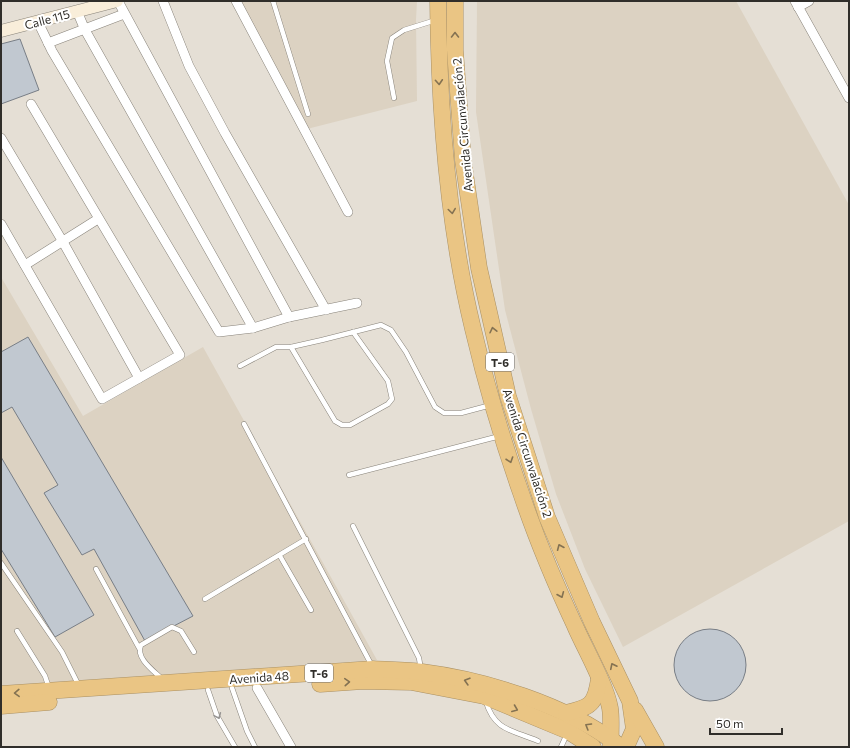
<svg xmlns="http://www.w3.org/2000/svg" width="850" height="748" font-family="Commissioner,sans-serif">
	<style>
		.built { fill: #dcd2c2 }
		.building { fill: #c1c8d0; stroke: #787e86 }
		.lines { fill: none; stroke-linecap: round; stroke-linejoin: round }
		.lane-casing { stroke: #88837a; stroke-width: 5.5 }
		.street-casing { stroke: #88837a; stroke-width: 10 }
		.secondary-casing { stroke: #88837a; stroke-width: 13 }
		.highway-casing { stroke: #a99064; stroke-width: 17 }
		.lane { stroke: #fff; stroke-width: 4.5 }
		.street { stroke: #fff; stroke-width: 9 }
		.secondary { stroke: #f9eeda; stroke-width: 12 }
		.highway { stroke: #eac584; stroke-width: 16 }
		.oneway { stroke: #847252 }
		.oneway2 { stroke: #989694 }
		.labels { text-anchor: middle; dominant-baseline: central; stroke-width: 4; stroke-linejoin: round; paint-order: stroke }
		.shield { fill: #fff; stroke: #6e6d6a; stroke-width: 1 }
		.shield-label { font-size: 11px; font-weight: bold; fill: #302e2a }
		.street-label { font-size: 12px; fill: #302e2a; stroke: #fff }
	</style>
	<rect width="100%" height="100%" fill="#e5dfd5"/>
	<g class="built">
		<polygon points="236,1 417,1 416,20 417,101 303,130"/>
		<polygon points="477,1 736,1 849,205 849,521 623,647 585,569 556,494 531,409 505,310 476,112"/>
		<polygon points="1,277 83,416 203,347 377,660 1,686"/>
	</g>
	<g class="building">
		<polygon points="20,39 39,90 1,104 1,44"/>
		<polygon points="28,337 193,616 145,641 94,549 82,555 44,493 58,485 12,407 1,413 1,352"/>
		<polygon points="1,457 94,615 55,637 1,549"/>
		<circle cx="710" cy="665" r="36"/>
	</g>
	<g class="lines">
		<g class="lane-casing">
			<g id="lane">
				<polyline points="273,1 308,114"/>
				<polyline points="394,98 387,61 392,38 404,30 436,20"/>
				<polyline points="291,347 335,421 342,425 350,425 388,404 392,399 388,381 353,332"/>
				<polyline points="240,366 276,347 291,347 322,340 381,325 391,330 406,352 435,407 444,413 461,413 491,405"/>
				<polyline points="244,424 372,666"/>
				<polyline points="349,475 500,436"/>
				<polyline points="353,526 419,658 421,670"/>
				<polyline points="280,556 311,610"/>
				<polyline points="1,563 62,652 79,686"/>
				<polyline points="96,569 139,648"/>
				<polyline points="205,599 306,539"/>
				<polyline points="17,631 45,676 49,688"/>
				<path d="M162,679c-8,-8 -27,-21 -21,-34l31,-18 9,4 13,21"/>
				<polyline points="232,688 247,731 255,747"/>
				<polyline points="208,690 217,716 235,747"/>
				<path d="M486,702c9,29 26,28 52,39"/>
				<polyline points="561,747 567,734"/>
			</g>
		</g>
		<g class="street-casing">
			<g id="street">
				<polyline points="118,1 289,317"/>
				<polyline points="163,1 189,66 225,133 326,310"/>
				<polyline points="236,1 348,212"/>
				<polyline points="795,1 849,98"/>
				<polyline points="798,7 809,1"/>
				<polyline points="77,11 85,30 253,328"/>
				<polyline points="38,22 52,51 219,332 253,328 289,317 357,303"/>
				<polyline points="48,43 124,14"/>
				<polyline points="1,138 63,242 139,378"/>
				<polyline points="1,224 102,399 180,355 31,104"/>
				<polyline points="25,265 98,219"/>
				<polyline points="257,688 291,747"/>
			</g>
		</g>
		<g class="secondary-casing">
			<polyline id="secondary" points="1,31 117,1"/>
		</g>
		<g class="highway-casing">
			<g id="highway">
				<path d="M438,1c1,110 9,221 35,328 13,55 29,110 48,164 15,45 34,90 54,133 10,23 31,59 35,82 2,12 0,26 1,39"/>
				<polyline points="455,1 455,50 463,160 479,268 508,396 547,517 592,622 630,701 634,729 626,747"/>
				<polyline points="320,684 363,681 411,682 484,696 568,731 593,747"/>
				<path d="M1,694l372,-25c16,1 33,1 49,3 63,8 144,33 195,72"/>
				<polyline points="1,706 49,702"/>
				<polyline points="635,710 656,747"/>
				<path d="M566,713c25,-6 29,-8 33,-34"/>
			</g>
		</g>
		<use href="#lane" class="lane"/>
		<use href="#street" class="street"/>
		<use href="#secondary" class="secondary"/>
		<use href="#highway" class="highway"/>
	</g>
	<defs><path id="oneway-chevron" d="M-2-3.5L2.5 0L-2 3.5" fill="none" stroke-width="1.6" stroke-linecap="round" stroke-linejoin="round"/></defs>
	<g class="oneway">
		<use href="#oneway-chevron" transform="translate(455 35) rotate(-90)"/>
		<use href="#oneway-chevron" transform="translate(439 82) rotate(86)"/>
		<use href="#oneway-chevron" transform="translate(452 211) rotate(82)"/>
		<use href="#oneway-chevron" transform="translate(493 330) rotate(-103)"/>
		<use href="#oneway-chevron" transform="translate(510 460) rotate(71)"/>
		<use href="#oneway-chevron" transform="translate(560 547) rotate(-113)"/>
		<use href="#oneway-chevron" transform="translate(561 595) rotate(67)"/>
		<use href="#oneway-chevron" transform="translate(613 666) rotate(-116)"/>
		<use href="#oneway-chevron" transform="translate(467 681) rotate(-164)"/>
		<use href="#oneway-chevron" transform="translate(347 682) rotate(-4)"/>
		<use href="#oneway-chevron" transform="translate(17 693) rotate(178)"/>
		<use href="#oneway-chevron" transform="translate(515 709) rotate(22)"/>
		<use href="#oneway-chevron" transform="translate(588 726) rotate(-149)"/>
	</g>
	<use class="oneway2" href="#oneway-chevron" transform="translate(218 716) rotate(66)"/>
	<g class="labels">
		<g class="shield">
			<rect x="486" y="353" width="28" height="18" rx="3"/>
			<rect x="305" y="664" width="28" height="18" rx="3"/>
		</g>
		<g class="shield-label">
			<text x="500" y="362">T-6</text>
			<text x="319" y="673">T-6</text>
		</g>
		<g class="street-label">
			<text transform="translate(47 19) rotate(-15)">Calle 115</text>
			<text transform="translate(462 125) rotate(-95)">Avenida Circunvalación 2</text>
			<text transform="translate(528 453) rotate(72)">Avenida Circunvalación 2</text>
			<text transform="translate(259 677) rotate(-4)">Avenida 48</text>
		</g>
	</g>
	<rect width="850" height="748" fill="none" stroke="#302e2a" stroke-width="4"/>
	<path d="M710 728v6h72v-6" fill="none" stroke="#302e2a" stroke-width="2"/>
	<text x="716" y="728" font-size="12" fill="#302e2a" stroke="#ffffff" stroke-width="3" paint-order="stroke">50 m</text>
</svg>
